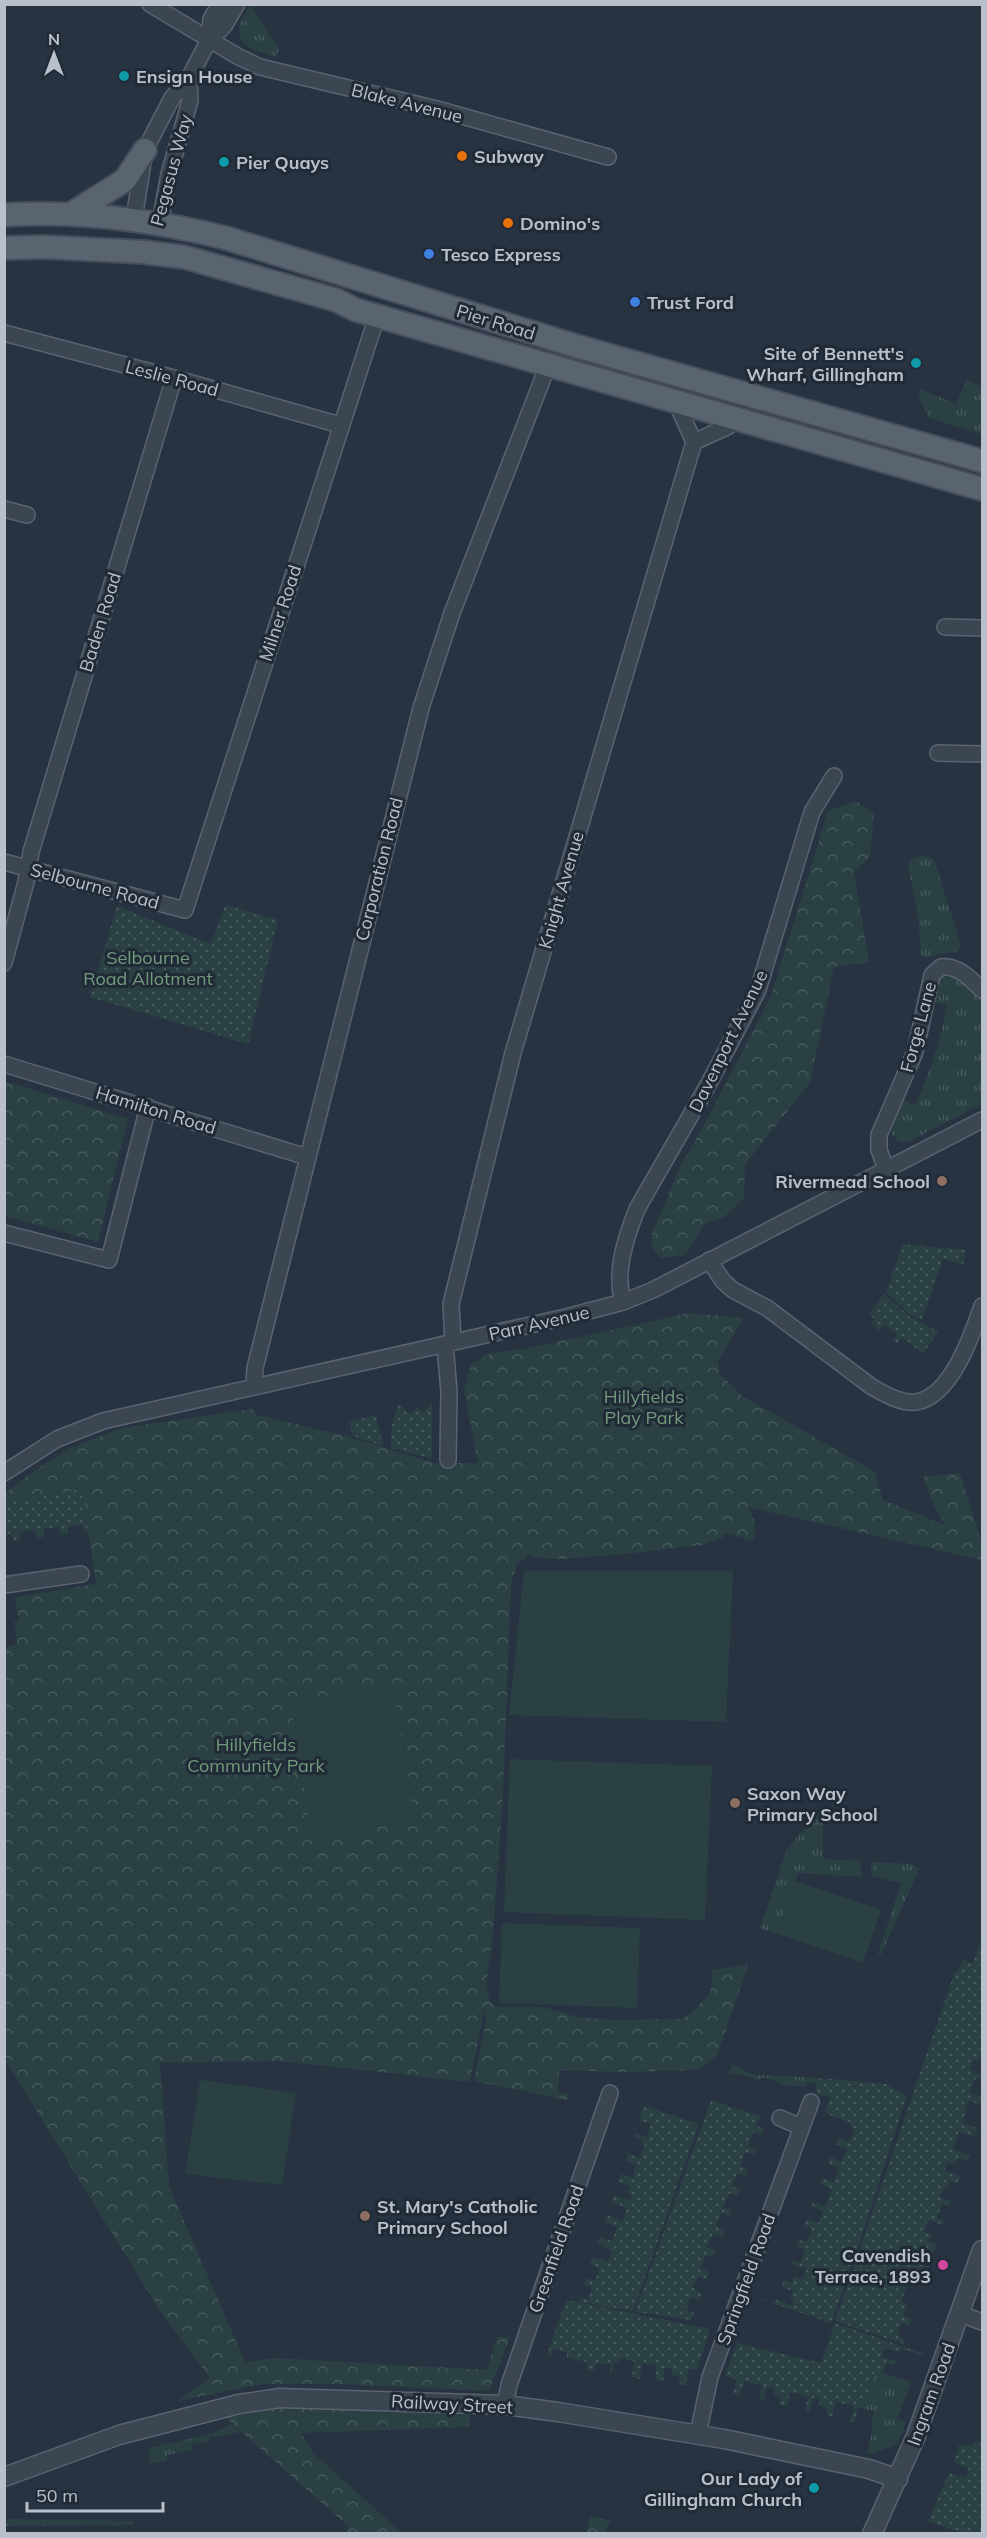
<svg xmlns="http://www.w3.org/2000/svg" width="987" height="2538" font-family="Mulish,sans-serif">
	<style>
		.grass { fill: url(#grass-tufts) }
		.forest { fill: url(#forest-crowns) }
		.garden { fill: url(#garden-dots) }
		.pitch { fill: #2a4043 }
		.lines { fill: none; stroke-linecap: round; stroke-linejoin: round }
		.minor-casing { stroke: #5a636f; stroke-width: 18 }
		.tertiary-casing { stroke: #5a636f; stroke-width: 21 }
		.primary-casing { stroke: #464e5b; stroke-width: 26 }
		.minor { stroke: #3c4552; stroke-width: 15 }
		.tertiary { stroke: #3c4552; stroke-width: 18 }
		.primary { stroke: #5a6471; stroke-width: 22 }
		.culture-dot { fill: #0f9aa8; stroke: #212a37; stroke-width: 2 }
		.food-dot { fill: #e8710a; stroke: #212a37; stroke-width: 2 }
		.shop-dot { fill: #3f7fe0; stroke: #212a37; stroke-width: 2 }
		.education-dot { fill: #8d6e63; stroke: #212a37; stroke-width: 2 }
		.hotel-dot { fill: #d1479c; stroke: #212a37; stroke-width: 2 }
		.labels { text-anchor: middle; dominant-baseline: central; stroke-width: 6; stroke-linejoin: round; paint-order: stroke }
		.poi-label { font-size: 18px; font-weight: bold; fill: #b9c0cb; stroke: #212a37; text-anchor: start }
		.street-label { font-size: 18px; fill: #b9c0cb; stroke: #212a37 }
		.park-label { font-size: 18px; fill: #719b7b; stroke: #212a37 }
	</style>
	<defs>
		<pattern id="grass-tufts" width="24" height="20" patternUnits="userSpaceOnUse" patternTransform="scale(1.5)"><rect width="24" height="20" fill="#2a4043"/><path d="M3 7l-1-3M5 7V3M7 7l1-3M15 17l-1-3M17 17v-4M19 17l1-3" fill="none" stroke="#475a5d"/></pattern>
		<pattern id="forest-crowns" width="20" height="18" patternUnits="userSpaceOnUse" patternTransform="scale(1.5)"><rect width="20" height="18" fill="#2a4043"/><path d="M2 6a3 3 0 1 1 6 0M12 15a3 3 0 1 1 6 0" fill="none" stroke="#475a5d"/></pattern>
		<pattern id="garden-dots" width="8" height="8" patternUnits="userSpaceOnUse" patternTransform="scale(1.5)"><rect width="8" height="8" fill="#2a4043"/><path d="M2 2h.1M6 6h.1" fill="none" stroke="#475a5d" stroke-width="1.8" stroke-linecap="round"/></pattern>
	</defs>
	<rect width="100%" height="100%" fill="#283342"/>
	<g class="grass">
		<path d="M251,5l28,44 -3,8c-35,-9 -49,-20 -25,-52z"/>
		<polygon points="967,380 981,386 982,383 982,434 929,418 919,398 920,389 956,404"/>
		<polygon points="925,855 934,859 961,946 957,952 942,953 927,958 921,955 918,915 908,865 911,859"/>
		<path d="M946,973h6l30,25v106l-72,37 -9,2 -9,-8v-13l11,-22 12,6c15,-34 26,-66 32,-102l-14,-2 6,-25z"/>
		<polygon points="823,1808 823,1859 860,1861 862,1877 798,1873 778,1934 760,1928 787,1849"/>
		<polygon points="872,1862 912,1864 919,1869 881,1955 878,1954 901,1883 871,1876"/>
		<polygon points="732,2065 754,2075 819,2078 817,2092 815,2083 807,2082 806,2086 787,2086 765,2077 757,2080 741,2074 729,2074"/>
		<polygon points="874,2370 911,2382 897,2419 906,2422 898,2444 867,2455 873,2427 871,2426 874,2411 865,2409"/>
		<polygon points="232,2424 241,2432 210,2437 210,2441 192,2444 192,2450 167,2455 166,2461 150,2463 149,2448 211,2434"/>
		<polygon points="5,2519 133,2521 133,2525 5,2526"/>
	</g>
	<g class="forest">
		<polygon points="855,801 874,813 870,856 854,873 869,962 834,967 810,1083 745,1164 744,1198 723,1218 705,1223 686,1255 661,1258 652,1248 651,1236 680,1167 708,1118 771,996 828,811"/>
		<polygon points="4,1081 128,1119 98,1242 5,1216"/>
		<polygon points="689,1313 743,1318 718,1362 720,1374 742,1396 874,1471 883,1500 945,1525 933,1504 923,1477 960,1473 982,1544 982,1560 748,1507 755,1522 754,1541 724,1533 722,1538 703,1545 634,1553 562,1559 540,1558 527,1554 525,1559 517,1563 511,1584 503,1794 493,1935 486,1984 490,2001 496,2007 543,2007 577,2017 614,2020 681,2019 691,2014 709,1994 712,1985 712,1970 748,1965 717,2056 699,2069 693,2070 623,2072 559,2070 558,2093 568,2094 567,2100 474,2081 486,2021 485,2006 470,2082 281,2061 160,2063 169,2186 245,2362 275,2358 487,2370 497,2337 510,2337 489,2391 340,2384 263,2384 177,2401 210,2378 160,2311 5,2060 5,1648 15,1645 17,1642 14,1622 19,1621 15,1597 96,1584 82,1489 5,1503 5,1493 34,1471 70,1448 122,1428 253,1409 257,1415 346,1436 435,1463 478,1463 464,1390 471,1364 492,1353 524,1349"/>
		<polygon points="284,2407 470,2413 468,2427 301,2433 313,2453 403,2534 347,2533 349,2527 226,2418"/>
		<polygon points="590,2516 611,2521 604,2533 587,2533"/>
	</g>
	<g class="garden">
		<polygon points="225,905 278,920 248,1044 90,997 117,906 211,944"/>
		<polygon points="903,1244 966,1250 963,1265 943,1259 922,1320 910,1315 886,1292"/>
		<polygon points="884,1294 910,1317 939,1332 923,1353 902,1338 897,1343 893,1340 897,1334 885,1325 880,1331 871,1324 875,1319 869,1314"/>
		<path d="M432,1402v57l-41,-11c0,-13 0,-32 8,-43l12,9 6,-7 7,5z"/>
		<polygon points="376,1415 383,1446 353,1436 349,1422"/>
		<polygon points="82,1489 88,1531 84,1531 83,1524 68,1527 68,1534 61,1535 59,1527 44,1529 44,1537 37,1538 35,1530 20,1532 20,1540 13,1541 12,1534 5,1535 5,1503"/>
		<polygon points="980,1943 982,1944 982,2053 979,2061 973,2059 970,2070 982,2075 982,2080 976,2078 969,2093 982,2097 982,2105 968,2101 963,2123 977,2128 974,2136 959,2132 953,2149 969,2155 967,2161 958,2158 956,2164 948,2162 944,2171 960,2176 958,2183 950,2181 948,2187 944,2187 940,2197 951,2201 949,2206 942,2203 937,2218 945,2221 943,2225 928,2220 924,2232 931,2234 929,2241 937,2244 933,2253 919,2249 917,2255 924,2258 922,2265 929,2267 926,2276 919,2274 916,2282 909,2280 901,2302 907,2305 903,2316 911,2319 909,2325 901,2322 897,2336 904,2339 903,2344 835,2321 954,1974 959,1970 962,1960 973,1963"/>
		<polygon points="819,2078 886,2084 907,2096 853,2263 831,2323 754,2297 774,2303 776,2300 792,2305 794,2300 790,2298 793,2291 782,2287 784,2280 792,2283 794,2277 803,2279 806,2269 791,2264 792,2260 800,2263 805,2250 797,2246 799,2240 807,2242 812,2229 804,2226 807,2219 819,2223 823,2211 812,2206 813,2202 825,2207 832,2189 820,2184 823,2178 834,2182 839,2168 828,2163 830,2157 842,2162 847,2149 836,2144 838,2138 849,2142 855,2129 850,2126 851,2123 825,2113 830,2097 816,2094"/>
		<polygon points="711,2100 760,2116 756,2126 764,2129 762,2135 753,2132 748,2146 756,2149 754,2155 745,2152 740,2166 748,2169 745,2176 737,2173 732,2186 740,2189 738,2196 729,2193 723,2207 731,2210 729,2216 721,2213 716,2226 724,2230 722,2237 713,2234 707,2247 716,2251 713,2257 706,2255 700,2268 709,2272 706,2279 698,2276 693,2288 702,2293 699,2300 691,2297 686,2309 694,2313 691,2320 635,2312"/>
		<polygon points="644,2106 699,2124 633,2311 579,2302 580,2297 588,2300 592,2288 584,2285 586,2278 595,2281 599,2268 590,2264 593,2257 608,2262 612,2251 597,2243 600,2237 612,2241 617,2227 605,2222 607,2215 623,2221 627,2208 611,2202 614,2195 630,2201 632,2195 628,2193 630,2186 618,2182 621,2174 633,2178 636,2164 626,2161 628,2154 640,2158 645,2144 641,2143 642,2139 634,2137 635,2133 647,2137 651,2124 639,2120"/>
		<polygon points="566,2300 710,2329 697,2370 688,2369 686,2385 678,2384 680,2376 672,2375 672,2368 665,2368 663,2381 656,2380 656,2365 642,2363 640,2379 632,2377 634,2361 620,2358 619,2363 614,2362 612,2374 610,2373 611,2365 596,2363 594,2371 586,2370 587,2362 567,2358 567,2352 553,2349 552,2356 547,2355"/>
		<polygon points="835,2323 924,2354 923,2356 901,2348 899,2352 884,2348 881,2357 896,2361 894,2365 886,2363 883,2373 874,2371 865,2409 858,2407 854,2423 850,2422 854,2406 836,2402 832,2417 826,2415 827,2408 819,2405 820,2399 813,2398 809,2412 805,2411 808,2397 790,2392 787,2406 779,2405 781,2397 773,2395 774,2388 767,2387 763,2401 759,2400 762,2386 744,2381 740,2396 733,2394 737,2379 725,2376 737,2343 821,2363"/>
		<polygon points="982,2435 982,2533 962,2533 928,2521 949,2473 966,2478 969,2469 954,2462 959,2445 973,2446 975,2441 979,2442"/>
	</g>
	<g class="pitch">
		<polygon points="524,1571 733,1571 726,1722 509,1715"/>
		<polygon points="393,1685 415,1821 312,1838 290,1702"/>
		<polygon points="510,1759 712,1766 705,1920 504,1912"/>
		<polygon points="795,1881 881,1910 863,1963 778,1934"/>
		<polygon points="502,1923 640,1928 637,2008 499,2003"/>
		<polygon points="200,2080 296,2093 282,2185 185,2174"/>
	</g>
	<g class="lines">
		<g class="minor-casing">
			<g id="minor">
				<polyline points="150,4 237,56 260,67 437,109 608,157"/>
				<polyline points="209,40 211,19 220,4"/>
				<polyline points="134,219 145,150 172,98 189,78 209,40 224,26 237,4"/>
				<polyline points="160,223 169,174 190,101 189,78"/>
				<polyline points="4,333 174,378 340,425"/>
				<polyline points="694,442 729,426 733,416"/>
				<polyline points="4,509 27,515"/>
				<polyline points="945,627 982,628"/>
				<polyline points="938,753 982,754"/>
				<polyline points="4,862 185,910 377,316"/>
				<polyline points="4,963 26,882 31,852 174,378"/>
				<polyline points="4,1064 307,1157"/>
				<path d="M886,1169l-7,-19v-15l36,-83 17,-77 9,-8c17,-2 30,12 41,23"/>
				<polyline points="4,1233 109,1260 148,1107"/>
				<path d="M709,1260l14,21 10,9 34,18 105,79c13,7 29,17 44,15 35,-5 56,-67 66,-96"/>
				<path d="M623,1302c-9,-30 3,-65 14,-93l71,-124 50,-95 54,-178 22,-36"/>
				<polyline points="453,1342 451,1304 513,1053 694,442 676,402"/>
				<polyline points="445,1344 449,1392 448,1460"/>
				<polyline points="254,1385 255,1368 421,708 452,613 548,365"/>
				<polyline points="4,1473 57,1439 103,1421 566,1317 623,1302 653,1290 982,1120"/>
				<polyline points="4,1585 81,1574"/>
				<polyline points="780,2118 801,2127"/>
				<polyline points="961,2314 982,2322"/>
				<polyline points="505,2405 509,2385 610,2093"/>
				<polyline points="698,2434 710,2377 811,2102"/>
			</g>
		</g>
		<g class="tertiary-casing">
			<g id="tertiary">
				<polyline points="4,2477 119,2435 239,2404 280,2398 505,2405 558,2412 724,2439 869,2469 898,2479"/>
				<polyline points="872,2534 916,2436 982,2250"/>
			</g>
		</g>
		<g class="primary-casing">
			<g id="primary">
				<polyline points="71,214 125,180 145,150"/>
				<path d="M4,215c76,-5 149,5 222,23l350,108 406,115"/>
				<polyline points="4,248 46,247 143,252 184,257 336,300 356,310 982,489"/>
			</g>
		</g>
		<use href="#minor" class="minor"/>
		<use href="#tertiary" class="tertiary"/>
		<use href="#primary" class="primary"/>
	</g>
	<g class="culture-dot">
		<circle cx="124" cy="76" r="6"/>
		<circle cx="224" cy="162" r="6"/>
		<circle cx="916" cy="363" r="6"/>
		<circle cx="814" cy="2488" r="6"/>
	</g>
	<g class="food-dot">
		<circle cx="462" cy="156" r="6"/>
		<circle cx="508" cy="223" r="6"/>
	</g>
	<g class="shop-dot">
		<circle cx="429" cy="254" r="6"/>
		<circle cx="635" cy="302" r="6"/>
	</g>
	<g class="education-dot">
		<circle cx="942" cy="1181" r="6"/>
		<circle cx="735" cy="1803" r="6"/>
		<circle cx="365" cy="2216" r="6"/>
	</g>
	<circle class="hotel-dot" cx="943" cy="2265" r="6"/>
	<g class="labels">
		<g class="poi-label">
			<text x="136" y="76">Ensign House</text>
			<text x="474" y="156">Subway</text>
			<text x="236" y="162">Pier Quays</text>
			<text x="520" y="223">Domino's</text>
			<text x="441" y="254">Tesco Express</text>
			<text x="647" y="302">Trust Ford</text>
			<text x="904" y="353" text-anchor="end">Site of Bennett's<tspan x="904" dy="21">Wharf, Gillingham</tspan></text>
			<text x="930" y="1181" text-anchor="end">Rivermead School</text>
			<text x="747" y="1793">Saxon Way<tspan x="747" dy="21">Primary School</tspan></text>
			<text x="377" y="2206">St. Mary's Catholic<tspan x="377" dy="21">Primary School</tspan></text>
			<text x="931" y="2255" text-anchor="end">Cavendish<tspan x="931" dy="21">Terrace, 1893</tspan></text>
			<text x="802" y="2478" text-anchor="end">Our Lady of<tspan x="802" dy="21">Gillingham Church</tspan></text>
		</g>
		<g class="street-label">
			<text transform="translate(407 103) rotate(14)">Blake Avenue</text>
			<text transform="translate(171 170) rotate(-75)">Pegasus Way</text>
			<text transform="translate(496 322) rotate(17)">Pier Road</text>
			<text transform="translate(172 378) rotate(15)">Leslie Road</text>
			<text transform="translate(280 613) rotate(-72)">Milner Road</text>
			<text transform="translate(100 622) rotate(-73)">Baden Road</text>
			<text transform="translate(379 869) rotate(-76)">Corporation Road</text>
			<text transform="translate(95 886) rotate(15)">Selbourne Road</text>
			<text transform="translate(561 890) rotate(-74)">Knight Avenue</text>
			<text transform="translate(918 1027) rotate(-75)">Forge Lane</text>
			<text transform="translate(728 1041) rotate(-64)">Davenport Avenue</text>
			<text transform="translate(156 1110) rotate(17)">Hamilton Road</text>
			<text transform="translate(539 1323) rotate(-13)">Parr Avenue</text>
			<text transform="translate(556 2249) rotate(-71)">Greenfield Road</text>
			<text transform="translate(746 2279) rotate(-70)">Springfield Road</text>
			<text transform="translate(931 2394) rotate(-70)">Ingram Road</text>
			<text transform="translate(452 2404) rotate(3)">Railway Street</text>
		</g>
		<g class="park-label">
			<text x="148" y="957">Selbourne<tspan x="148" dy="21">Road Allotment</tspan></text>
			<text x="644" y="1396">Hillyfields<tspan x="644" dy="21">Play Park</tspan></text>
			<text x="256" y="1744">Hillyfields<tspan x="256" dy="21">Community Park</tspan></text>
		</g>
	</g>
	<rect width="987" height="2538" fill="none" stroke="#b9c0cb" stroke-width="12"/>
	<g transform="translate(54 54)" stroke="#212a37" stroke-width="4.5" paint-order="stroke">
	<path d="M0-4.5L10 22L0 15L-10 22Z" fill="#b9c0cb"/>
	<text y="-9" font-size="16" font-weight="bold" text-anchor="middle" fill="#b9c0cb">N</text>
	</g>
	<path d="M27 2502v9h136v-9" fill="none" stroke="#b9c0cb" stroke-width="3"/>
	<text x="36" y="2502" font-size="18" fill="#b9c0cb" stroke="#212a37" stroke-width="4.5" paint-order="stroke">50 m</text>
</svg>
